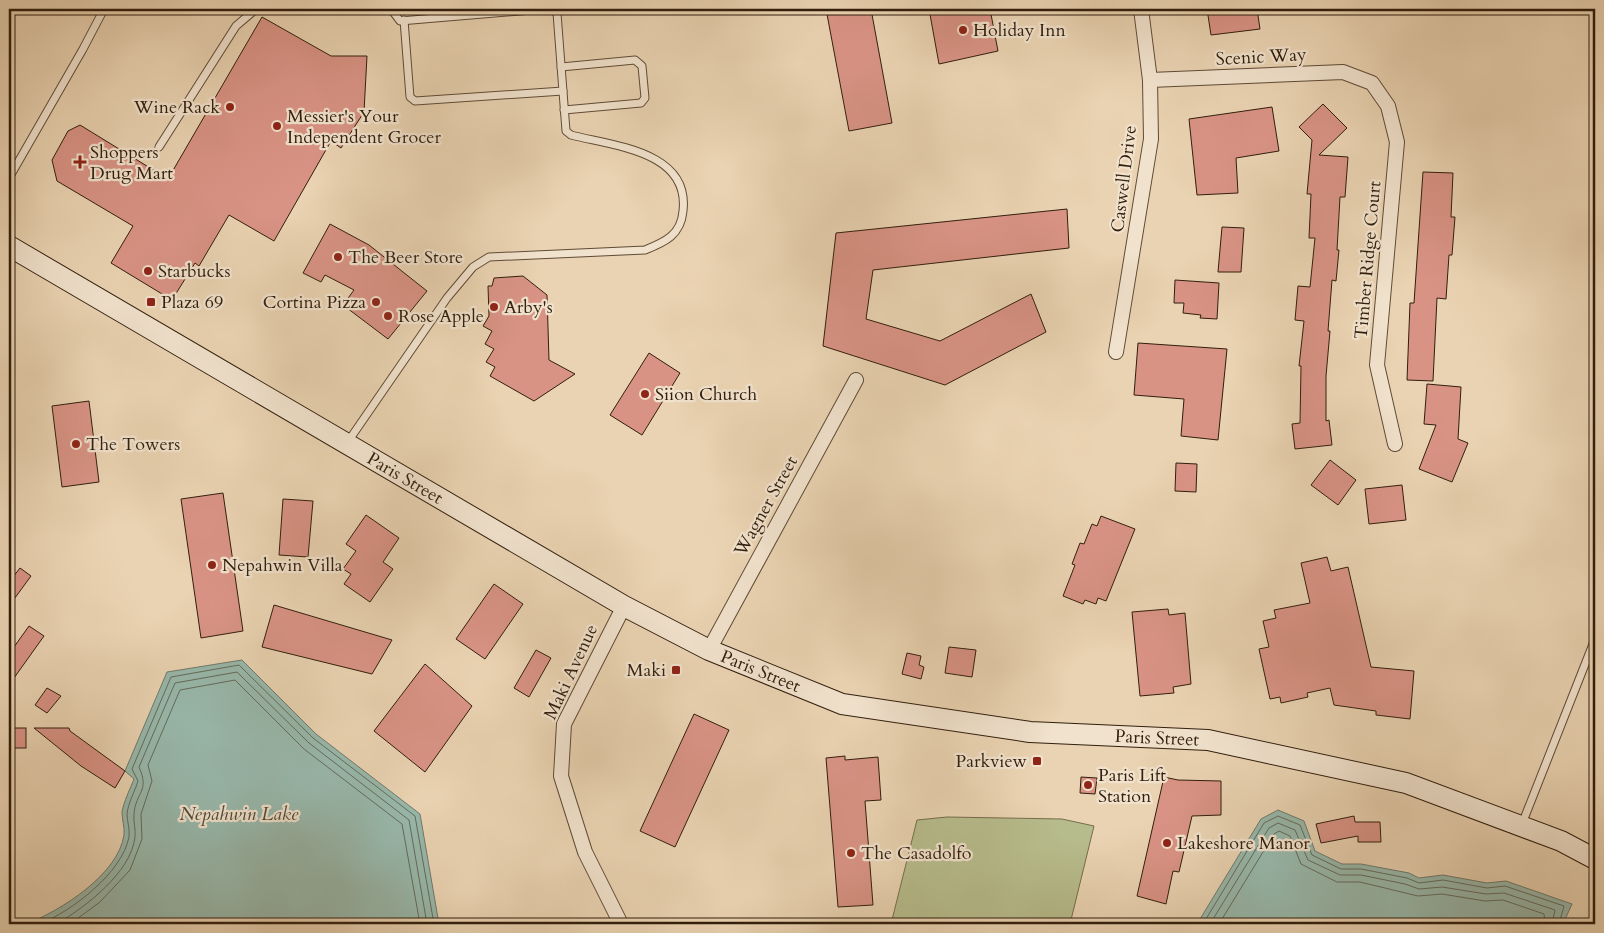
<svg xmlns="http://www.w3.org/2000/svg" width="1604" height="933" font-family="Cardo,serif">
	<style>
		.green { fill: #b7bc8c; stroke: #746d4c }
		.water { fill: #98b8ab; stroke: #6f7a6c }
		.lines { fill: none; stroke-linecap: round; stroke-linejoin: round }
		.shore { stroke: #646b5c; stroke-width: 1 }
		.building { fill: #d99385; stroke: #311e0d }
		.lane-casing { stroke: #5f4b36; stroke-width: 9 }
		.street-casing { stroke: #5f4b36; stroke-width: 16 }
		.secondary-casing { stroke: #311e0d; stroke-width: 22 }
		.lane { stroke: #f1e2cd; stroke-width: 7 }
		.street { stroke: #f1e2cd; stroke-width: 14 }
		.secondary { stroke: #f1e2cd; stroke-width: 20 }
		.poi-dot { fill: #8f2418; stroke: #f1e2cd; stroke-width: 2 }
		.labels { text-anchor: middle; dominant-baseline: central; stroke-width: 4.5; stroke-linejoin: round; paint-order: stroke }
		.poi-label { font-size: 18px; fill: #311e0d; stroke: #f1e2cd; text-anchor: start }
		.street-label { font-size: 18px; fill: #311e0d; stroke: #f1e2cd }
		.water-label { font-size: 19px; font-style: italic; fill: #504c3c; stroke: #f1e2cd }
	</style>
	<rect width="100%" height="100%" fill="#ead3b2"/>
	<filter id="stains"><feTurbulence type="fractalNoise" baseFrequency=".004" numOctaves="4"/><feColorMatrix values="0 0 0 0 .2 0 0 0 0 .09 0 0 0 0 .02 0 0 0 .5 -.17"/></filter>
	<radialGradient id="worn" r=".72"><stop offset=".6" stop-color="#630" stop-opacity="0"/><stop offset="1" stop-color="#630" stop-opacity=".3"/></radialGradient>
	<polygon class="green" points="947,817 1062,819 1094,826 1070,924 891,924 917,820"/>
	<g class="water">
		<path d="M242,660l74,74 104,80 19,110h-412c34,-14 91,-49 97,-89 1,-7 -2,-15 -2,-23 2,-11 8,-23 12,-33l-9,-8 42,-99z"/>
		<polygon points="1278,810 1304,821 1315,851 1342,864 1361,864 1409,873 1419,878 1443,875 1487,883 1506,881 1572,904 1563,924 1197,924 1261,819"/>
	</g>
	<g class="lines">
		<g class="shore">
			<path d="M40,924c32,-13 82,-51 89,-87 1,-8 -2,-16 -2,-23 1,-11 8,-23 11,-33l-6,-12 39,-92 68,-12 74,73 102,78 19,108"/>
			<path d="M57,924c28,-17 74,-51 78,-87 1,-8 -2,-15 -1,-23 2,-23 16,-22 5,-47l36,-84 62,-11 72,71 100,77 18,104"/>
			<polyline points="70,924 100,902 130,870 142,839 141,814 152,781 148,765 180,690 235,680 304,749 402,824 420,924"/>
			<polyline points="1203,924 1264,823 1278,816 1300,825 1312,855 1341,869 1361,869 1407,878 1419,883 1443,880 1487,888 1505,886 1564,906 1559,924"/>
			<polyline points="1210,924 1269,828 1278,823 1295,830 1308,860 1340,875 1361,875 1405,884 1419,889 1442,887 1486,894 1504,893 1555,910 1552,924"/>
			<polyline points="1219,924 1274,834 1279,831 1290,836 1301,864 1337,882 1360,882 1418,896 1442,894 1485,901 1503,900 1544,914 1545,924"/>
		</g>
	</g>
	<g class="building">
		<polygon points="826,9 871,9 892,123 849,131"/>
		<polygon points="929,9 990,9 998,51 939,64"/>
		<polygon points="1207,9 1257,9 1260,29 1211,35"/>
		<polygon points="262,17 331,56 367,56 364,112 341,148 331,141 274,241 229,215 199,266 195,263 172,300 111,263 133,226 57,181 52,160 68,131 80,125 168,179"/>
		<polygon points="1323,104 1347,128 1319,155 1348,157 1345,197 1340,197 1337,250 1339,250 1336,281 1332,280 1328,331 1330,331 1326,376 1326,421 1329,420 1332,445 1295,449 1292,424 1300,423 1301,366 1299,366 1304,321 1295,320 1298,286 1310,287 1315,238 1309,238 1311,194 1307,194 1312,140 1299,127"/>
		<polygon points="1272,107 1279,151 1236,158 1238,193 1197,195 1189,119"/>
		<polygon points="1423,172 1453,173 1451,217 1455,217 1452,255 1449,255 1446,299 1437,298 1433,381 1407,380 1410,303 1414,303"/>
		<polygon points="1067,209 1069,248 873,270 866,319 940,341 1031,294 1046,332 945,385 823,346 836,233"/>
		<polygon points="330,224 369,245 427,291 388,339 343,305 354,290 325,275 321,282 303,273"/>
		<polygon points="1222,227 1244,228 1241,272 1218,272"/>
		<polygon points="523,276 547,295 549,360 575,374 534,401 490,376 495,367 486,362 494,349 485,344 492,331 483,326 489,316 488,286 492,286 494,278"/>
		<polygon points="1175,280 1219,283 1217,319 1200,318 1201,315 1183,313 1184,303 1174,303"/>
		<polygon points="1138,343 1227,349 1218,440 1181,436 1184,399 1134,395"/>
		<polygon points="649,353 680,373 642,435 610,415"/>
		<polygon points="1427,384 1461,387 1458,439 1468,443 1452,482 1419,469 1436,425 1424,424"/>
		<polygon points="89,401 99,482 62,487 52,406"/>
		<polygon points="1330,460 1356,480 1338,505 1311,485"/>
		<polygon points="1176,463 1197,464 1196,492 1175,491"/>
		<polygon points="1402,485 1406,520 1369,524 1365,489"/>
		<polygon points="223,493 243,631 201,638 181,499"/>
		<polygon points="283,499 313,501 308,557 279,555"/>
		<polygon points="366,515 399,538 383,562 393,569 370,602 344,584 351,574 343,569 356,551 346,544"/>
		<polygon points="1101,516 1135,529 1106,601 1098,598 1096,604 1085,600 1083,604 1063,596 1075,565 1072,564 1080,543 1084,544 1092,524 1097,526"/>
		<polygon points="1327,557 1331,571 1348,567 1371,667 1414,671 1410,719 1376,715 1376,711 1334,705 1330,688 1307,693 1308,697 1281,703 1280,697 1270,699 1259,649 1269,647 1263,621 1276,618 1274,610 1310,603 1301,563"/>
		<polygon points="20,568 31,576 9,606 9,582"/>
		<polygon points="494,584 523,604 485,659 456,639"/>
		<polygon points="274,605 392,640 372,674 262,647"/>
		<polygon points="1168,609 1169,615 1185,613 1191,684 1173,687 1174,693 1140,696 1132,612"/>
		<polygon points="29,626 44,636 9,685 9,654"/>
		<polygon points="949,647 976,650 972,677 945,673"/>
		<polygon points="536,650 551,658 529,697 514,688"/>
		<polygon points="907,653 921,656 919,665 924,667 921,679 902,674"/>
		<polygon points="425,664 472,706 425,772 374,731"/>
		<polygon points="47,688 61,696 47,713 35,705"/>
		<polygon points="694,714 729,730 675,847 640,831"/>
		<rect x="9" y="728" width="17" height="20"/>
		<polygon points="34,728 69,728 70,731 125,771 115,788 81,766"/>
		<polygon points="845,756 845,760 878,757 881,800 865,801 873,905 838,907 826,758"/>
		<polygon points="1081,777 1097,778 1095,794 1080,793"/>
		<polygon points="1164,777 1178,780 1221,781 1221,815 1192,816 1179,872 1173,871 1166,904 1137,896"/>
		<polygon points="1354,816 1355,822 1380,822 1381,842 1358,842 1358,836 1321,843 1316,824"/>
	</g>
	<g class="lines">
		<g class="lane-casing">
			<g id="lane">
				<polyline points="391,9 400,21 544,9"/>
				<polyline points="404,20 410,97 415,101 563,91"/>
				<polyline points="561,67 635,60 642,66 645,98 641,103 564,110"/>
				<polyline points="159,147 236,26 256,9"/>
				<polyline points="9,178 83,49 104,9"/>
				<path d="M347,443l100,-145 26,-31 16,-10 156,-7c20,-8 36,-15 38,-39 7,-60 -70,-65 -112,-76l-5,-4 -9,-118 -6,-4"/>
				<polyline points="1522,824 1595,639"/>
			</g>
		</g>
		<g class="street-casing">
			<g id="street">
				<polyline points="1150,80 1343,72 1372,83 1388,106 1397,142 1377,365 1395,444"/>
				<polyline points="1116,352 1151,139 1150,80 1141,9"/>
				<polyline points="709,650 856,380"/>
				<polyline points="621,924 585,852 561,776 564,724 624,606"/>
			</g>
		</g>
		<g class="secondary-casing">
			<g id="secondary">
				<path id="s1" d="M9,246l615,360 85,44 133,54 188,28 178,8 198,43 155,58 34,18"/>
			</g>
		</g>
		<use href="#lane" class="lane"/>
		<use href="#street" class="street"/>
		<use href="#secondary" class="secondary"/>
	</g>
	<g class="poi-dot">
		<circle cx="963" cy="30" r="5"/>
		<circle cx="230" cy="107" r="5"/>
		<circle cx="277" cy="126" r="5"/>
		<path d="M77.5 154.5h5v5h5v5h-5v5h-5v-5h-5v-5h5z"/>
		<circle cx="338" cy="257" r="5"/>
		<circle cx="148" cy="271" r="5"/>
		<rect x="146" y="297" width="10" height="10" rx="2.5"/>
		<circle cx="376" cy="302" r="5"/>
		<circle cx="494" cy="307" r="5"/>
		<circle cx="388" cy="316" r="5"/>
		<circle cx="645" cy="394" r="5"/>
		<circle cx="76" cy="444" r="5"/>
		<circle cx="212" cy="565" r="5"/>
		<rect x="671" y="665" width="10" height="10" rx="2.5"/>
		<rect x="1032" y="756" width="10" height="10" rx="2.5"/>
		<circle cx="1088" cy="785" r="5"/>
		<circle cx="1167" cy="843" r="5"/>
		<circle cx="851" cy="853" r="5"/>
	</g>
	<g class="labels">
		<g class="poi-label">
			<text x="973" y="30">Holiday Inn</text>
			<text x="220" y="107" text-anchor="end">Wine Rack</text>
			<text x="287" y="116">Messier's Your<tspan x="287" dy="21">Independent Grocer</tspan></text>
			<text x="90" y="152">Shoppers<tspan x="90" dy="21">Drug Mart</tspan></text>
			<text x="348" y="257">The Beer Store</text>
			<text x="158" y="271">Starbucks</text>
			<text x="161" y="302">Plaza 69</text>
			<text x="366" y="302" text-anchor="end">Cortina Pizza</text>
			<text x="504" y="307">Arby's</text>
			<text x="398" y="316">Rose Apple</text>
			<text x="655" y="394">Siion Church</text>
			<text x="86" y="444">The Towers</text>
			<text x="222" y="565">Nepahwin Villa</text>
			<text x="666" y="670" text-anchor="end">Maki</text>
			<text x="1027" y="761" text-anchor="end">Parkview</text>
			<text x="1098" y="775">Paris Lift<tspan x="1098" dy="21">Station</tspan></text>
			<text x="1177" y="843">Lakeshore Manor</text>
			<text x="861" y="853">The Casadolfo</text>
		</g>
		<g class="street-label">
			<text transform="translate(1261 57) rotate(-3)">Scenic Way</text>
			<text transform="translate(1124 179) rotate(-83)">Caswell Drive</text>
			<text transform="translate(1368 260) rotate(-85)">Timber Ridge Court</text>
			<text stroke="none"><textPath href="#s1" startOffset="459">Paris Street</textPath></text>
			<text transform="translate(766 506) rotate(-61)">Wagner Street</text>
			<text stroke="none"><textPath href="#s1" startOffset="864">Paris Street</textPath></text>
			<text transform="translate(571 672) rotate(-65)">Maki Avenue</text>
			<text stroke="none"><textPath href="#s1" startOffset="1269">Paris Street</textPath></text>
		</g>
		<g class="water-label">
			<text x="239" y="814">Nepahwin Lake</text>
		</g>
	</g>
	<rect width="1604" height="933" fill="none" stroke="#ead3b2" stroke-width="30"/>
	<rect x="10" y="10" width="1584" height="913" fill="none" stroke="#311e0d" stroke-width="2.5"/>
	<rect x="15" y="15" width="1574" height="903" fill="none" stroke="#311e0d"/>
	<rect width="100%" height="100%" filter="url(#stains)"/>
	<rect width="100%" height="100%" fill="url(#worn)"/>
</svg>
